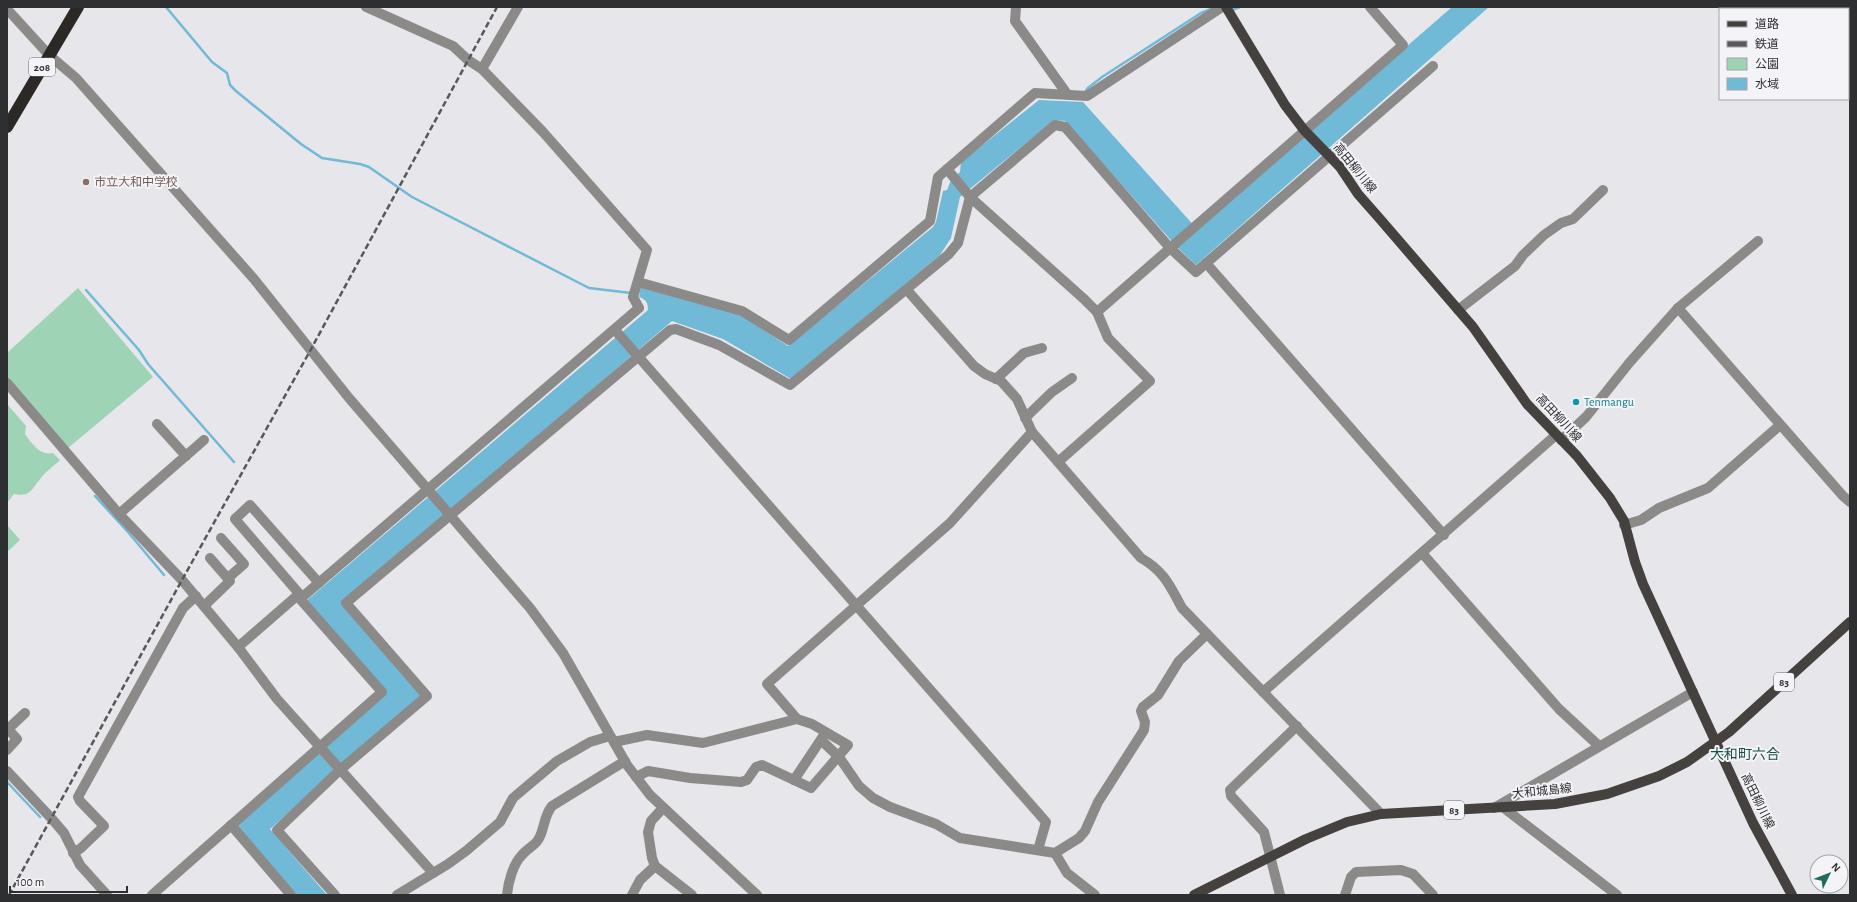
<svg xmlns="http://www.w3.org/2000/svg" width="1857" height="902" font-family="'Alegreya Sans','Noto Sans JP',sans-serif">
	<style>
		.green { fill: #9fd3b6 }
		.water { fill: #70b9d7 }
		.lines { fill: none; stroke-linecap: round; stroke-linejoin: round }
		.stream { stroke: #70b9d7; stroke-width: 2.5 }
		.minor { stroke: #8c8a89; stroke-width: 10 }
		.major { stroke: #44413f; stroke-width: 10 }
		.highway { stroke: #2c2826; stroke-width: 12 }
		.rail { stroke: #57585a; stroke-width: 2.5; stroke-dasharray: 6 3; stroke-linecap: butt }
		.education-dot { fill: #8d6e63; stroke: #f3f3f8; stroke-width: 1.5 }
		.culture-dot { fill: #0f9aa8; stroke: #f3f3f8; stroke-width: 1.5 }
		.labels { text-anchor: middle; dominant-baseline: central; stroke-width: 4; stroke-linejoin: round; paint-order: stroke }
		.shield { fill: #f3f3f8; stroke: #696a6c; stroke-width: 1 }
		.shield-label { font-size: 11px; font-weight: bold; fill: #2e2f30 }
		.street-label { font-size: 12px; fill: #2e2f30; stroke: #f3f3f8 }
		.education-label { font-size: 12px; fill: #785e54; stroke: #f3f3f8; text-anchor: start }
		.culture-label { font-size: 12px; fill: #0d838f; stroke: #f3f3f8; text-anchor: start }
		.quarter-label { font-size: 14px; fill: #185046; stroke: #f3f3f8 }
	</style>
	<rect width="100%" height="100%" fill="#e6e6eb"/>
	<g class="green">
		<polygon points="78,288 153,377 68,448 7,379 7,353"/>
		<path d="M7,404l19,22 -1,8c7,10 15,22 28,19l7,7c-6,6 -14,11 -19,18 -10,11 -9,19 -27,16l-7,9z"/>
		<polygon points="7,525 20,540 7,552"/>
	</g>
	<path class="water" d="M1452,7h37l-293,258 -19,-18 -112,-126 -11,-1 -94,77 -9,41 -11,17 -149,124 -68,-40 -51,-18 -330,283 79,91 -151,134 57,66h-30l-61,-70 150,-131 -80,-93 342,-291c0,-7 -2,-11 -9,-13l2,-11 100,29 47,31 145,-119 3,-5 7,-31 4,-1 4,-10 9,-8 1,-10 78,-62 44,2 114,127z"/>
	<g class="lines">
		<g class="stream">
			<polyline points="166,7 212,62 227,73 230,85 236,91 301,144 322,158 360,164 369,167 412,197 589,288 631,293"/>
			<polyline points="1232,10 1240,7"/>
			<polyline points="1085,92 1088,88 1102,77 1201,13 1211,9"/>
			<polyline points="86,290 139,350 148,364 234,462"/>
			<polyline points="95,496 128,532 164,575"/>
			<polyline points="7,782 40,817"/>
		</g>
		<g class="minor">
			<polyline points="1016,7 1015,21 1067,94"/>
			<polyline points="7,9 49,55 76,78 254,279 349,398 530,608 563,653 627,765 650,795 757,895"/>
			<polyline points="482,69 518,7"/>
			<polyline points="947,169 970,197 1084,299 1097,312 1108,338 1150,381 1058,462"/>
			<polyline points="1206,263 1444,535"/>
			<polyline points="638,282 742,311 789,340 930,221 938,177 1035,93 1087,96 1222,7"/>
			<path d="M907,290l67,76 11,8 16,7 16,18 15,33 109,126c23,13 29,28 41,50l199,206"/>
			<polyline points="1678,308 1843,496 1850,502"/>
			<polyline points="1458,310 1515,266 1523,255 1544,235 1561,223 1573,219 1603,190"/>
			<polyline points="1097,312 1403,45 1370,7"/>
			<polyline points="615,330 1046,822 1038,850"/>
			<polyline points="996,379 1024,353 1042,348"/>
			<polyline points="7,383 119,514 182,580 238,647 277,699 433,873"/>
			<polyline points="1025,418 1052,392 1072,378"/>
			<polyline points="157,424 186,456"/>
			<polyline points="1561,440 1586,417 1630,362 1678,308 1758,241"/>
			<polyline points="119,514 204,440"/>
			<polyline points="1624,525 1641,520 1659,508 1708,488 1780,425"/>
			<polyline points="221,538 244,564 228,578"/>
			<polyline points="1422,553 1559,709 1599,746"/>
			<polyline points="302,597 235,519 250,505 319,583"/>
			<polyline points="204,606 230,581 210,558"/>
			<polyline points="238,647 299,594"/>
			<polyline points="1263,692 1556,435"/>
			<polyline points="821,740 839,757 859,786 873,798 890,807 936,824 960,838 1055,853 1079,838 1085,831 1098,802 1144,730 1145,722 1141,711 1143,707 1158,695 1179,661 1207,634"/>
			<polyline points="614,742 647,735 703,743 797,719"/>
			<polyline points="7,750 17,739 8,729 25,713"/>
			<polyline points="7,771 52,819 64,833 80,865 107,895"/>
			<polyline points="636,777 648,771 690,778 741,782 747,780 756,767 762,765 811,788 848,745 812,724 797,719 767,684 950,523 1032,432"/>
			<polyline points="794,780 824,735"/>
			<polyline points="663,808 651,821 648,832 652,858 655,866 692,895"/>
			<polyline points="1494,808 1693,692"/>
			<polyline points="1504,808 1617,895"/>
			<polyline points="231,825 291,895"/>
			<polyline points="73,853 81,848 104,826 80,801 78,797 183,608 196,596"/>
			<polyline points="1055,853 1067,873 1095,895"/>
			<polyline points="152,895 382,692 300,599 639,308 633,297 647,250 543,132 482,69 468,60 453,46 366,7"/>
			<polyline points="335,895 277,830 340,770 427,696 346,603 670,330 676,329 719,345 790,385 948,255 958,243 970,197 1055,125 1065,127 1170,248 1196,272 1433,66"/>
			<polyline points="397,895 448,864 466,851 500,822 513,798 557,761 590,742 610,736"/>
			<path d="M507,895c1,-12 6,-31 15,-40 5,-6 12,-9 16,-15 7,-11 5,-23 14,-34l73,-45"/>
			<polyline points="632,895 640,880 655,866"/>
			<polyline points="1280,895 1264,832 1231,796 1230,790 1297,726"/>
			<polyline points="1345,895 1351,877 1356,872 1401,870 1413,874 1433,895"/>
		</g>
		<g class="major">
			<polyline points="1226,7 1285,105 1304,130 1340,167 1358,194 1380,219 1473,327 1527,404 1577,456 1610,498 1624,521 1635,562 1643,584 1753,823 1792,895"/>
			<polyline points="1194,895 1306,839 1347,822 1381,814 1555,804 1607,794 1659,776 1687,762 1729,732 1850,622"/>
		</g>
		<polyline class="highway" points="7,127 78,7"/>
		<polyline class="rail" points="9,895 182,580 310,351 497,7"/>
	</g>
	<circle class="education-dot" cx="86" cy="182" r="4"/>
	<circle class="culture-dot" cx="1576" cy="402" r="4"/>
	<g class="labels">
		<g class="shield">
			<rect x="29" y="58" width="26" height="18" rx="3"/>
			<rect x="1774" y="673" width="20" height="18" rx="3"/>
			<rect x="1444" y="801" width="20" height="18" rx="3"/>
		</g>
		<g class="shield-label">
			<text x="42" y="67">208</text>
			<text x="1784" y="682">83</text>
			<text x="1454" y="810">83</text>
		</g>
		<g class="street-label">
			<text transform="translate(1355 168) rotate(51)">高田柳川線</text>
			<text transform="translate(1559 418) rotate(47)">高田柳川線</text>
			<text transform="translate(1542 791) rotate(-6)">大和城島線</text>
			<text transform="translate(1758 801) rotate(64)">高田柳川線</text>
		</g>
		<g class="education-label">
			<text x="94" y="182">市立大和中学校</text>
		</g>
		<g class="culture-label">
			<text x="1584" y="402">Tenmangu</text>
		</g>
		<g class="quarter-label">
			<text x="1745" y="755">大和町六合</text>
		</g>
	</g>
	<rect width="1857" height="902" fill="none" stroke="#2e2f30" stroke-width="16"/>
	<rect x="1719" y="8" width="130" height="92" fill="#f3f3f8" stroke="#a4a5a8"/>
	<rect x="1727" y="21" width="20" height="6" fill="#44413f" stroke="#a4a5a8"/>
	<text x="1755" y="28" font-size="12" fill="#2e2f30">道路</text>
	<rect x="1727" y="41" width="20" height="6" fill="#57585a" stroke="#a4a5a8"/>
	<text x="1755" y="48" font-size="12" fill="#2e2f30">鉄道</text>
	<rect x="1727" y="58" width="20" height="12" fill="#9fd3b6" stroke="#a4a5a8"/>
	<text x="1755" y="68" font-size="12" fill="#2e2f30">公園</text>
	<rect x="1727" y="78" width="20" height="12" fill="#70b9d7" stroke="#a4a5a8"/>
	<text x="1755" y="88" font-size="12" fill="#2e2f30">水域</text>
	<g transform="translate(1829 874) rotate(47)"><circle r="19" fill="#f3f3f8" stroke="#a4a5a8"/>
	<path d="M0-3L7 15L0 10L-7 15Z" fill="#23695d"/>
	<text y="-6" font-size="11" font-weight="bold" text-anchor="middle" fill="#2e2f30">N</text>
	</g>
	<path d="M10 886v6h117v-6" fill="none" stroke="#2e2f30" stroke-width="2"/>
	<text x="16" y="886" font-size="12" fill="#2e2f30" stroke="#f3f3f8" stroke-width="3" paint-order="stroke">100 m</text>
</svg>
